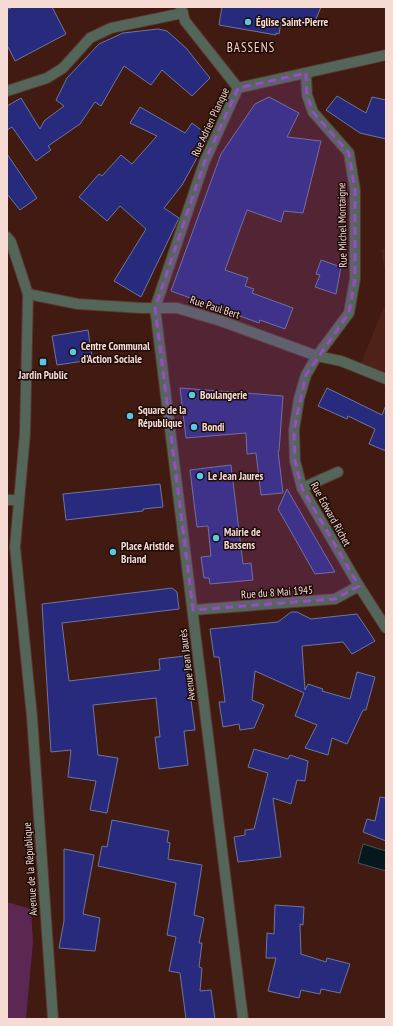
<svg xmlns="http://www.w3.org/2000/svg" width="393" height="1026" font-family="'PT Sans Narrow',sans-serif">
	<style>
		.built { fill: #502116 }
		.green { fill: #5d2754 }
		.water { fill: #05181d; stroke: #4d5254 }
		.building { fill: #282b7d; stroke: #6d769e }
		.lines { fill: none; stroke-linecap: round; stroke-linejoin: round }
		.minor-casing { stroke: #5a352c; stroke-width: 12 }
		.minor { stroke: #546559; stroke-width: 10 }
		.marked { fill: #944fc3; fill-opacity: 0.2; stroke: #944fc3; stroke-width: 3; stroke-dasharray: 8 5; stroke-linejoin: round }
		.poi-dot { fill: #57c9e2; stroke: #1c0b07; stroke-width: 1.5 }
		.labels { text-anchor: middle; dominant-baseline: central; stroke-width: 3; stroke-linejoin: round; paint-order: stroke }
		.poi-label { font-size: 11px; font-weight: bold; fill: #f6dbd4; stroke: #1c0b07; text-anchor: start }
		.street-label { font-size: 11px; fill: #f6dbd4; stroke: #1c0b07 }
		.quarter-label { font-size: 13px; letter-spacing: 1px; fill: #fbd1c6; stroke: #1c0b07 }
	</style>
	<rect width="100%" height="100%" fill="#411a11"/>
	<g class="built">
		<polygon points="381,249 386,249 386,280"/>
		<polygon points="386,302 386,374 361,363"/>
	</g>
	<polygon class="green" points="7,902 31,909 33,942 26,1019 7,1019"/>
	<polygon class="water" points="363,844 386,851 386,871 358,863"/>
	<g class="building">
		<polygon points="12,7 52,7 66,34 15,61 7,45 7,10"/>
		<polygon points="222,7 321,7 316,19 308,22 281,22 279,34 276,33 276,35 219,25"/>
		<polygon points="158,29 167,31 186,48 210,78 192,96 162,70 151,85 124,66 101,106 95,102 80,124 48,146 51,150 36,161 12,127 7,130 7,106 21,98 40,129 44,121 64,106 56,100 67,78 99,44 123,33"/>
		<polygon points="337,96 366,113 372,97 386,100 386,139 360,133 326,110"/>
		<polygon points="269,97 299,113 287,137 321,141 303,213 284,211 281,222 247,210 225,270 248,278 245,286 254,289 252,293 293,308 285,329 260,320 259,323 171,291 221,154 255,104"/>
		<polygon points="140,107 185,133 192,123 209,136 182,185 164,208 179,218 141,297 114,281 146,229 120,206 107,221 79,197 99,174 102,176 121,155 132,164 157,136 130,123"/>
		<polygon points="7,154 37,198 20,210 7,194"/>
		<polygon points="321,260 341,267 336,294 315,287 320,275 316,274"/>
		<polygon points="88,330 92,357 83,358 84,361 57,365 52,336"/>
		<polygon points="180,388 283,396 279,451 278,451 283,493 261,495 256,453 247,454 246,433 186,438"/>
		<polygon points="327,388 382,415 386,405 386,451 369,444 375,429 348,416 347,419 318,406"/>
		<polygon points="231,465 243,564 251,563 253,580 210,584 209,578 204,578 201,557 211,556 208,526 197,527 190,470"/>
		<polygon points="160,484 163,507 143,509 143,511 66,520 63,494"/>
		<polygon points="287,489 335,572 315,574 278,509"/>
		<polygon points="172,588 177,592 179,609 62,623 69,681 160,670 159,659 185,656 195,730 184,731 188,765 159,769 155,737 160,737 156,698 93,705 98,755 118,758 107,813 90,810 96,781 68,777 71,750 51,752 42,604"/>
		<polygon points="291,612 297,612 311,619 357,614 375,641 352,654 343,642 302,646 305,690 308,684 323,689 322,691 350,699 357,672 375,677 366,710 363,710 347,744 332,738 328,755 305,748 317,725 295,716 304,693 255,671 252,700 264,705 254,728 240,730 239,724 223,727 219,702 225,702 219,657 214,657 210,629 278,622"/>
		<polygon points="254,749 288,759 290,755 308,761 305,781 297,780 291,804 273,798 281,857 238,862 234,837 245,835 245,830 254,829 268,773 248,767"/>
		<polygon points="380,797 386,798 386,841 363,832 367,819 375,821"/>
		<polygon points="112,820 169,831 167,842 170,843 168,859 202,865 194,915 204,918 199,943 202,943 199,967 202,968 200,991 211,990 215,1019 186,1019 180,973 169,971 176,937 167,935 176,883 98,866 102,846 107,847"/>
		<polygon points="64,849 94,855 83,914 100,918 95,951 59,948 64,921"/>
		<polygon points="275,905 304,907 303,925 300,924 301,954 326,962 327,958 350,964 340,993 321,989 320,994 301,990 299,998 268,991 276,958 266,958 267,933 274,934"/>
	</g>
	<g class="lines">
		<g class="minor-casing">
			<g id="minor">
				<polyline points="181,7 185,21 238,88"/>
				<polyline points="306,73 307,95 313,112 349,153 355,190 355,279 349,313 317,356 306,375 299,399 294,430 295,461 302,488 359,586 386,628"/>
				<polyline points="7,91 47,78 63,68 90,38 111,28 183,13"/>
				<polyline points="7,237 11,242 28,294 25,433 15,547 32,717 53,1019"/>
				<polyline points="28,294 78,304 141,308 177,308 221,321 317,356 341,361 386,379"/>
				<polyline points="302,488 338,472"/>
				<polyline points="7,500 19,500"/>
				<polyline points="193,610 335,599 359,586"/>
				<polyline points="243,1019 155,308 204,163 238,88 386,55"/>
			</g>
		</g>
		<use href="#minor" class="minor"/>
	</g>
	<path class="marked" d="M306,73l1,22 6,17 36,41 6,37v89l-6,34 -43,62 -12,55 1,31 7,27 57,98 -24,13 -142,11 -38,-302 49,-145 34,-75z"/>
	<g class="poi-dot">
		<circle cx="248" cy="22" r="4"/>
		<circle cx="73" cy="352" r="4"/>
		<rect x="39" y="358" width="8" height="8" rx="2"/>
		<circle cx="192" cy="395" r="4"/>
		<circle cx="130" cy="416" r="4"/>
		<circle cx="194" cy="427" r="4"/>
		<circle cx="200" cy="476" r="4"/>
		<circle cx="216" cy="538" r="4"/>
		<circle cx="113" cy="552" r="4"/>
	</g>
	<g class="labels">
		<g class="poi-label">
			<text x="256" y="22">Église Saint-Pierre</text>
			<text x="81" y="346">Centre Communal<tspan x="81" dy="13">d'Action Sociale</tspan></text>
			<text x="43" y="375" text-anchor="middle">Jardin Public</text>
			<text x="200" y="395">Boulangerie</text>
			<text x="138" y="410">Square de la<tspan x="138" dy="13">République</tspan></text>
			<text x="202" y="427">Bondi</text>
			<text x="208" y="476">Le Jean Jaures</text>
			<text x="224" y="532">Mairie de<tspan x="224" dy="13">Bassens</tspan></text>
			<text x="121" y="546">Place Aristide<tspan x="121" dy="13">Briand</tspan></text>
		</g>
		<g class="street-label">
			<text transform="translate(210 122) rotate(-65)">Rue Adrien Planque</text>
			<text transform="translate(342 225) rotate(-91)">Rue Michel Montaigne</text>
			<text transform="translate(215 307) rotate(18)">Rue Paul Bert</text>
			<text transform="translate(331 514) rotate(61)">Rue Edward Richet</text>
			<text transform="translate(277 592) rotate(-4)">Rue du 8 Mai 1945</text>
			<text transform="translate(187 665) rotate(-97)">Avenue Jean Jaurès</text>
			<text transform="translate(30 869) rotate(-94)">Avenue de la République</text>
		</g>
		<g class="quarter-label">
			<text x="251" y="47">BASSENS</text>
		</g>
	</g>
	<rect width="393" height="1026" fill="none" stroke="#f6dbd4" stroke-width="16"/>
</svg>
